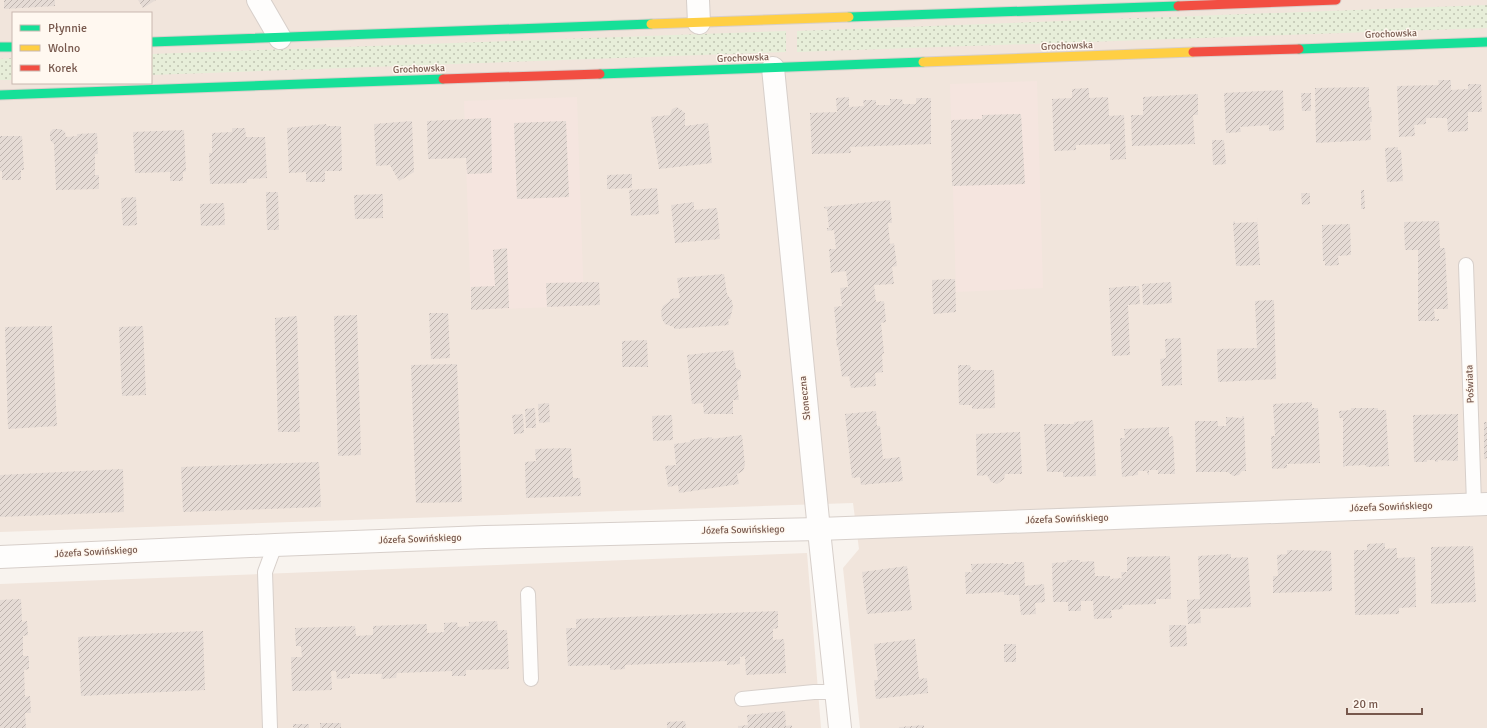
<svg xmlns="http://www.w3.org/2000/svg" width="1487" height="728" font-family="Signika,sans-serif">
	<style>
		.residential { fill: #f1e5dc; fill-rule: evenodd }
		.commercial { fill: #f5e5df }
		.grass { fill: url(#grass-dots) }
		.building { fill: url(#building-hatch) }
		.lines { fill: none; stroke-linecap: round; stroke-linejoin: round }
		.lane-casing { stroke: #d7cfca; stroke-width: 16 }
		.street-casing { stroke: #d7cfca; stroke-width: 24 }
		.fast-casing { stroke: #d8cfca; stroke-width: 11 }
		.slow-casing { stroke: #d8cfca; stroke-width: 11 }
		.jam-casing { stroke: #d8cfca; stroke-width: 11 }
		.lane { stroke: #fefdfc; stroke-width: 14 }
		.street { stroke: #fefdfc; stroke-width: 22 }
		.fast { stroke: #16e098; stroke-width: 9 }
		.slow { stroke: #ffcf43; stroke-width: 9 }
		.jam { stroke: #f24e42; stroke-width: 9 }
		.labels { text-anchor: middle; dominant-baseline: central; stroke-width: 3; stroke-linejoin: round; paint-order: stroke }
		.street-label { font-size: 10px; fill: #77584d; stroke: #fff8f0 }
	</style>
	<defs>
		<pattern id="grass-dots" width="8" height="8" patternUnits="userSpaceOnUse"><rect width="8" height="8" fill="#e7eed9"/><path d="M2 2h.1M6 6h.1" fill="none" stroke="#c0c4b2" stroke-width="1.8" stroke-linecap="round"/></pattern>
		<pattern id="building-hatch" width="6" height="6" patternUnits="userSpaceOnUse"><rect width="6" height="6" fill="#e5dbd5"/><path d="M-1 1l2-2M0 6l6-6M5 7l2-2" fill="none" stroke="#beb4af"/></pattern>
	</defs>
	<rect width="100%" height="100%" fill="#f8f3ee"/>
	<g class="residential">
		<path d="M0,0h1487v728h-627l-17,-160 16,-19 -6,-46 -853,29zM13,13h138v70h-138z"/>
		<polygon points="807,553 821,728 0,728 0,584"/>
	</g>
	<g class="commercial">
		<polygon points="1037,81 1043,288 956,292 950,84"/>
		<polygon points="577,97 584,306 471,310 464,101"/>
	</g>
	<g class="grass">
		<polygon points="1487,5 1487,28 797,52 797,31"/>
		<polygon points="786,31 786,52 151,75 151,54"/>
		<polygon points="13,58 13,80 0,80 0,59"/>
	</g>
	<g class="building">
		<polygon points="4,0 55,0 55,6 4,9"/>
		<polygon points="138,0 156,0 143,8"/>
		<polygon points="1438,80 1451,80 1451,90 1468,89 1468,84 1481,84 1482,112 1468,112 1468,131 1448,132 1447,118 1426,118 1426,124 1414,125 1415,136 1399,137 1397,86 1439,85"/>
		<polygon points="1369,87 1369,107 1371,107 1372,122 1370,122 1371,140 1316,143 1315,88"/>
		<polygon points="1089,88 1089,98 1108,97 1109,116 1124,115 1126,159 1110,160 1110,144 1076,145 1076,150 1054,151 1052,99 1072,98 1072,89"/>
		<polygon points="1283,90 1284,130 1269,131 1269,125 1255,126 1240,127 1241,132 1226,133 1224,93"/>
		<polygon points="1301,93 1311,93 1311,111 1302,111"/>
		<polygon points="1198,94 1198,115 1193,115 1195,144 1132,146 1131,115 1143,115 1143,97"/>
		<polygon points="849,97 849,107 864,106 863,100 876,100 876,105 890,105 890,99 902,99 903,104 916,104 916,98 931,98 931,144 850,147 851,153 812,154 810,113 837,112 836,98"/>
		<polygon points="677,107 685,113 685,126 708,123 712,163 659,169 651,117 670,115 672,109"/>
		<polygon points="1021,114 1025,184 952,186 951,120 982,119 982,115"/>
		<polygon points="491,118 492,173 467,174 466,158 428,159 427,121"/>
		<polygon points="412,121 414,172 399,181 390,165 376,166 374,124"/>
		<polygon points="566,121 569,197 517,199 514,123"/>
		<polygon points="326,124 327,126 341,126 342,171 325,171 325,182 306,182 306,172 289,173 287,128"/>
		<polygon points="232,128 245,128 246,137 265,137 267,178 247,179 247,183 210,184 209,153 212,153 212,133 232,132"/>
		<polygon points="53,129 61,129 65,132 66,137 77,136 77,134 97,133 98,154 95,154 95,175 99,175 99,189 56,190 54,144 50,140 50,132"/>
		<polygon points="184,130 186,171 183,172 183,181 170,181 170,172 135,173 133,132"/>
		<polygon points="0,136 22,136 24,170 21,170 21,180 2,180 2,171 0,171"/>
		<polygon points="1212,140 1224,140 1226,164 1213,165"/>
		<polygon points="1398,147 1398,150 1401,150 1403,181 1387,182 1385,148"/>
		<polygon points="632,174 632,188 607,189 607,175"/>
		<polygon points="657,188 659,214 631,216 629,190"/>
		<polygon points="1361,190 1364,190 1365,209 1361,209"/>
		<polygon points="266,192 278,192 279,230 267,230"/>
		<polygon points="1301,193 1310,193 1310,204 1302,205"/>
		<polygon points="383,194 383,218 355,219 354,195"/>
		<polygon points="136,197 137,225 123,226 121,198"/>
		<polygon points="890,200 892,223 888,223 890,244 894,243 897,266 892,267 894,284 874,285 876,302 884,301 886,322 881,323 884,353 882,354 883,372 875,373 876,386 851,388 849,376 842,377 838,347 837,347 836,338 837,337 834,307 842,306 840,288 848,287 846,271 831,273 829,249 836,249 835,240 834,230 827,231 827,228 829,228 827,209 825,209 824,207"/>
		<polygon points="694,202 694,210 717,208 720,239 675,243 671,205"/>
		<polygon points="224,203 225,225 201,226 200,204"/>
		<polygon points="1257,218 1260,265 1236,266 1233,222 1235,221 1235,223 1257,222"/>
		<polygon points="1439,221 1440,248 1445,248 1448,309 1434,309 1435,319 1439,319 1439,321 1418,321 1418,250 1405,250 1404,222"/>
		<polygon points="1350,224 1351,255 1338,256 1339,265 1325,266 1325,261 1323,261 1322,225"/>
		<polygon points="507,248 509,308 471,310 471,287 495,286 493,250"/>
		<polygon points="724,274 727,294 732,301 733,307 730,319 728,319 729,325 674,329 674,327 665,324 662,319 661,312 663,306 670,301 670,299 680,298 677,278"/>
		<polygon points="955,279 956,312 933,314 932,280"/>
		<polygon points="599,282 600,305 547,307 546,283"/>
		<polygon points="1171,282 1172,303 1143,305 1142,284"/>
		<polygon points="1130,286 1139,286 1140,304 1128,305 1130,355 1112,356 1109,288"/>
		<polygon points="1274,300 1276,379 1218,382 1217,349 1257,348 1255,301"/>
		<polygon points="429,313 448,313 450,358 431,359"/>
		<polygon points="357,315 361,455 338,456 334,316"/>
		<polygon points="297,316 300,432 278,432 275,318"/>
		<polygon points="52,326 57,426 8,429 5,327"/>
		<polygon points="143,326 146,395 122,396 119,327"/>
		<polygon points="1181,338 1182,385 1162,386 1160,359 1166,358 1165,339"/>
		<polygon points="647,340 648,367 622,367 622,341"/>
		<polygon points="733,350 736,368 741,371 741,378 737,382 739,400 733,400 733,414 704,414 703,403 692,404 687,355"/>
		<polygon points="457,364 462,502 416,503 411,365"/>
		<polygon points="958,365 970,365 971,370 994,370 995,408 972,409 972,405 959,405"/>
		<polygon points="1312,402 1312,408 1318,408 1320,463 1287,464 1287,468 1272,469 1271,436 1275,436 1273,404"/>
		<polygon points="549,403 550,422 539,423 538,404"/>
		<polygon points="535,408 536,428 526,428 525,409"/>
		<polygon points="1351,408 1378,408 1378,410 1386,410 1389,466 1367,467 1365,465 1345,466 1345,467 1343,467 1343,418 1339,418 1339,411 1351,410"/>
		<polygon points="876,411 877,426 880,426 883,459 900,457 903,481 861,485 860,477 852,478 845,414"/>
		<polygon points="523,414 524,433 514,434 512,415"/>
		<polygon points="1458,414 1458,461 1438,460 1438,462 1435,462 1435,460 1427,460 1427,462 1414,462 1413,415"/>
		<polygon points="672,415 673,440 653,441 652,416"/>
		<polygon points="1242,416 1244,416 1246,471 1242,471 1239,475 1233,476 1228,472 1196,472 1195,421 1218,421 1218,426 1226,426 1226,417 1242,418"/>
		<polygon points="1093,420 1096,476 1063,477 1063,472 1047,472 1044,424 1074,424 1074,422"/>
		<polygon points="1484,422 1487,422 1487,458 1484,459"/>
		<polygon points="1169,427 1169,437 1173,436 1175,474 1158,474 1158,470 1149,470 1149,475 1148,475 1147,471 1138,471 1138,475 1122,477 1120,438 1125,438 1124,429"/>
		<polygon points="1020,432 1022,474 1005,474 1004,479 997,484 991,482 987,475 977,476 976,434"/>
		<polygon points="742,435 745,465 743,471 737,474 739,484 679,493 678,485 668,487 665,466 676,465 674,444 690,442 690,440 712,437 712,439"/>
		<polygon points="571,448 573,478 580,478 581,496 526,498 525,462 536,461 535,449"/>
		<polygon points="319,462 321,507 183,512 181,467"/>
		<polygon points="123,469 124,512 0,517 0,475"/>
		<polygon points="1385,543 1385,549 1397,548 1397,558 1415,557 1416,607 1399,608 1399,614 1355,615 1354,550 1367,550 1367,544"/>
		<polygon points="1473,546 1476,602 1431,604 1431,547"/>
		<polygon points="1287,550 1331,551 1332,591 1273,593 1273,576 1278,576 1277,555 1287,554"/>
		<polygon points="1231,554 1231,558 1248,557 1251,607 1200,609 1201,623 1188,624 1187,600 1200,599 1198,556"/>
		<polygon points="1170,556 1171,599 1156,599 1156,604 1122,605 1123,609 1111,610 1112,618 1094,619 1093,601 1081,601 1081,611 1068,611 1068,602 1053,602 1052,563 1067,562 1067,560 1080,560 1080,562 1094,561 1095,576 1110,576 1110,579 1122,578 1121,572 1127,572 1127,557"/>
		<polygon points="1014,562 1024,562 1025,586 1044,584 1045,602 1035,603 1036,614 1021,615 1019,595 1004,595 1004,592 966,594 965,572 972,572 971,564 1004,563 1004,564 1014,564"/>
		<polygon points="907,566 912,610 867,614 862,572"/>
		<polygon points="21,599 22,622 27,621 28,635 23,636 23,656 29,656 29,669 24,670 25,697 30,696 31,713 25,713 26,728 0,728 0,600"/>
		<polygon points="778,611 778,628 773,629 773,640 784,639 786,673 746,675 745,656 740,657 740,664 727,665 727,661 625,665 625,669 610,670 610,665 568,666 566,628 576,628 576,619"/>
		<polygon points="497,621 498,630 507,630 509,669 466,670 466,676 452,676 452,671 397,673 396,678 381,679 382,674 350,674 350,678 337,679 336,671 331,671 332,690 292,691 291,657 302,657 301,646 296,646 295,628 355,626 356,636 373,635 373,626 427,624 427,633 444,632 444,623 457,622 458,627 469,626 469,622"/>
		<polygon points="1169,625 1186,625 1187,646 1170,647"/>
		<polygon points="203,631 205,690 81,696 78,637"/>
		<polygon points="915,639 919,679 927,678 928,693 876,699 874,680 878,680 874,644"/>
		<rect x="1004" y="644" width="12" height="18"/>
		<polygon points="785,711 786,726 792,725 792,728 738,728 738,726 748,725 747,715"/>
		<polygon points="685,721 686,728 667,728 667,722"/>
		<rect x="320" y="723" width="21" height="5"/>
		<rect x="293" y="724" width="16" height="4"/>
		<polygon points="924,725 924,728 899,728 899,727"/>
	</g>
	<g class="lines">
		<g class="lane-casing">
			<g id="lane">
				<polyline points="1466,265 1474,504"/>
				<polyline points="528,594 531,679"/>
				<polyline points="742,699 814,692 836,692"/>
				<polyline points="270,728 265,572 275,545"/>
			</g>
		</g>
		<g class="street-casing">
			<g id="street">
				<polyline points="258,0 280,38"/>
				<polyline points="698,0 699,23"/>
				<polyline points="773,68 820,540 840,728"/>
				<polyline points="0,557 275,545 485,537 819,529 1487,504"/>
			</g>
		</g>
		<g class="fast-casing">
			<g id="fast">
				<polyline points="849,17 1178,6"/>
				<polyline points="151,42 651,24"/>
				<polyline points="0,47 13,47"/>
				<polyline points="1299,49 1487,42"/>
				<polyline points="600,74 923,62"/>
				<polyline points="0,95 443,79"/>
			</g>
		</g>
		<g class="slow-casing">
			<g id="slow">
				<polyline points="651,24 849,17"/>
				<polyline points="923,62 1193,52"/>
			</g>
		</g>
		<g class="jam-casing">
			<g id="jam">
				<polyline points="1178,6 1336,0"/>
				<polyline points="1193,52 1299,49"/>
				<polyline points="443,79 600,74"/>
			</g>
		</g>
		<use href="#lane" class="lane"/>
		<use href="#street" class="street"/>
		<use href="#fast" class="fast"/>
		<use href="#slow" class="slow"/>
		<use href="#jam" class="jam"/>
	</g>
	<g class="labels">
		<g class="street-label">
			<text transform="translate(1391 34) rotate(-2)">Grochowska</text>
			<text transform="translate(1067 46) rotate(-2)">Grochowska</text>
			<text transform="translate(743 58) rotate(-2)">Grochowska</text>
			<text transform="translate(419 69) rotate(-2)">Grochowska</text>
			<text transform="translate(1470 384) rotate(-92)">Poświata</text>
			<text transform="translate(805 398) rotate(-96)">Słoneczna</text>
			<text transform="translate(1391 507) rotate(-2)">Józefa Sowińskiego</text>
			<text transform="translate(1067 519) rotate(-2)">Józefa Sowińskiego</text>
			<text transform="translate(743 530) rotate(-1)">Józefa Sowińskiego</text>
			<text transform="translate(420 539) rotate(-2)">Józefa Sowińskiego</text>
			<text transform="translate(96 552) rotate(-3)">Józefa Sowińskiego</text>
		</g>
	</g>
	<rect x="12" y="12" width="140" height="72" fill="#fff8f0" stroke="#c9b8af"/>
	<rect x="20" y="25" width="20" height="6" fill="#16e098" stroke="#c9b8af"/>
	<text x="48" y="32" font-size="12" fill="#77584d">Płynnie</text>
	<rect x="20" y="45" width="20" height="6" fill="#ffcf43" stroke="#c9b8af"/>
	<text x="48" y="52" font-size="12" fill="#77584d">Wolno</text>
	<rect x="20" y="65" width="20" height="6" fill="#f24e42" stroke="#c9b8af"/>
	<text x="48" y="72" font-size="12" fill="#77584d">Korek</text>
	<path d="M1347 708v6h75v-6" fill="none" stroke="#77584d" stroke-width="2"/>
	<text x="1353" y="708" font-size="12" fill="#77584d" stroke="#fff8f0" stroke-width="3" paint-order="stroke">20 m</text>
</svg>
